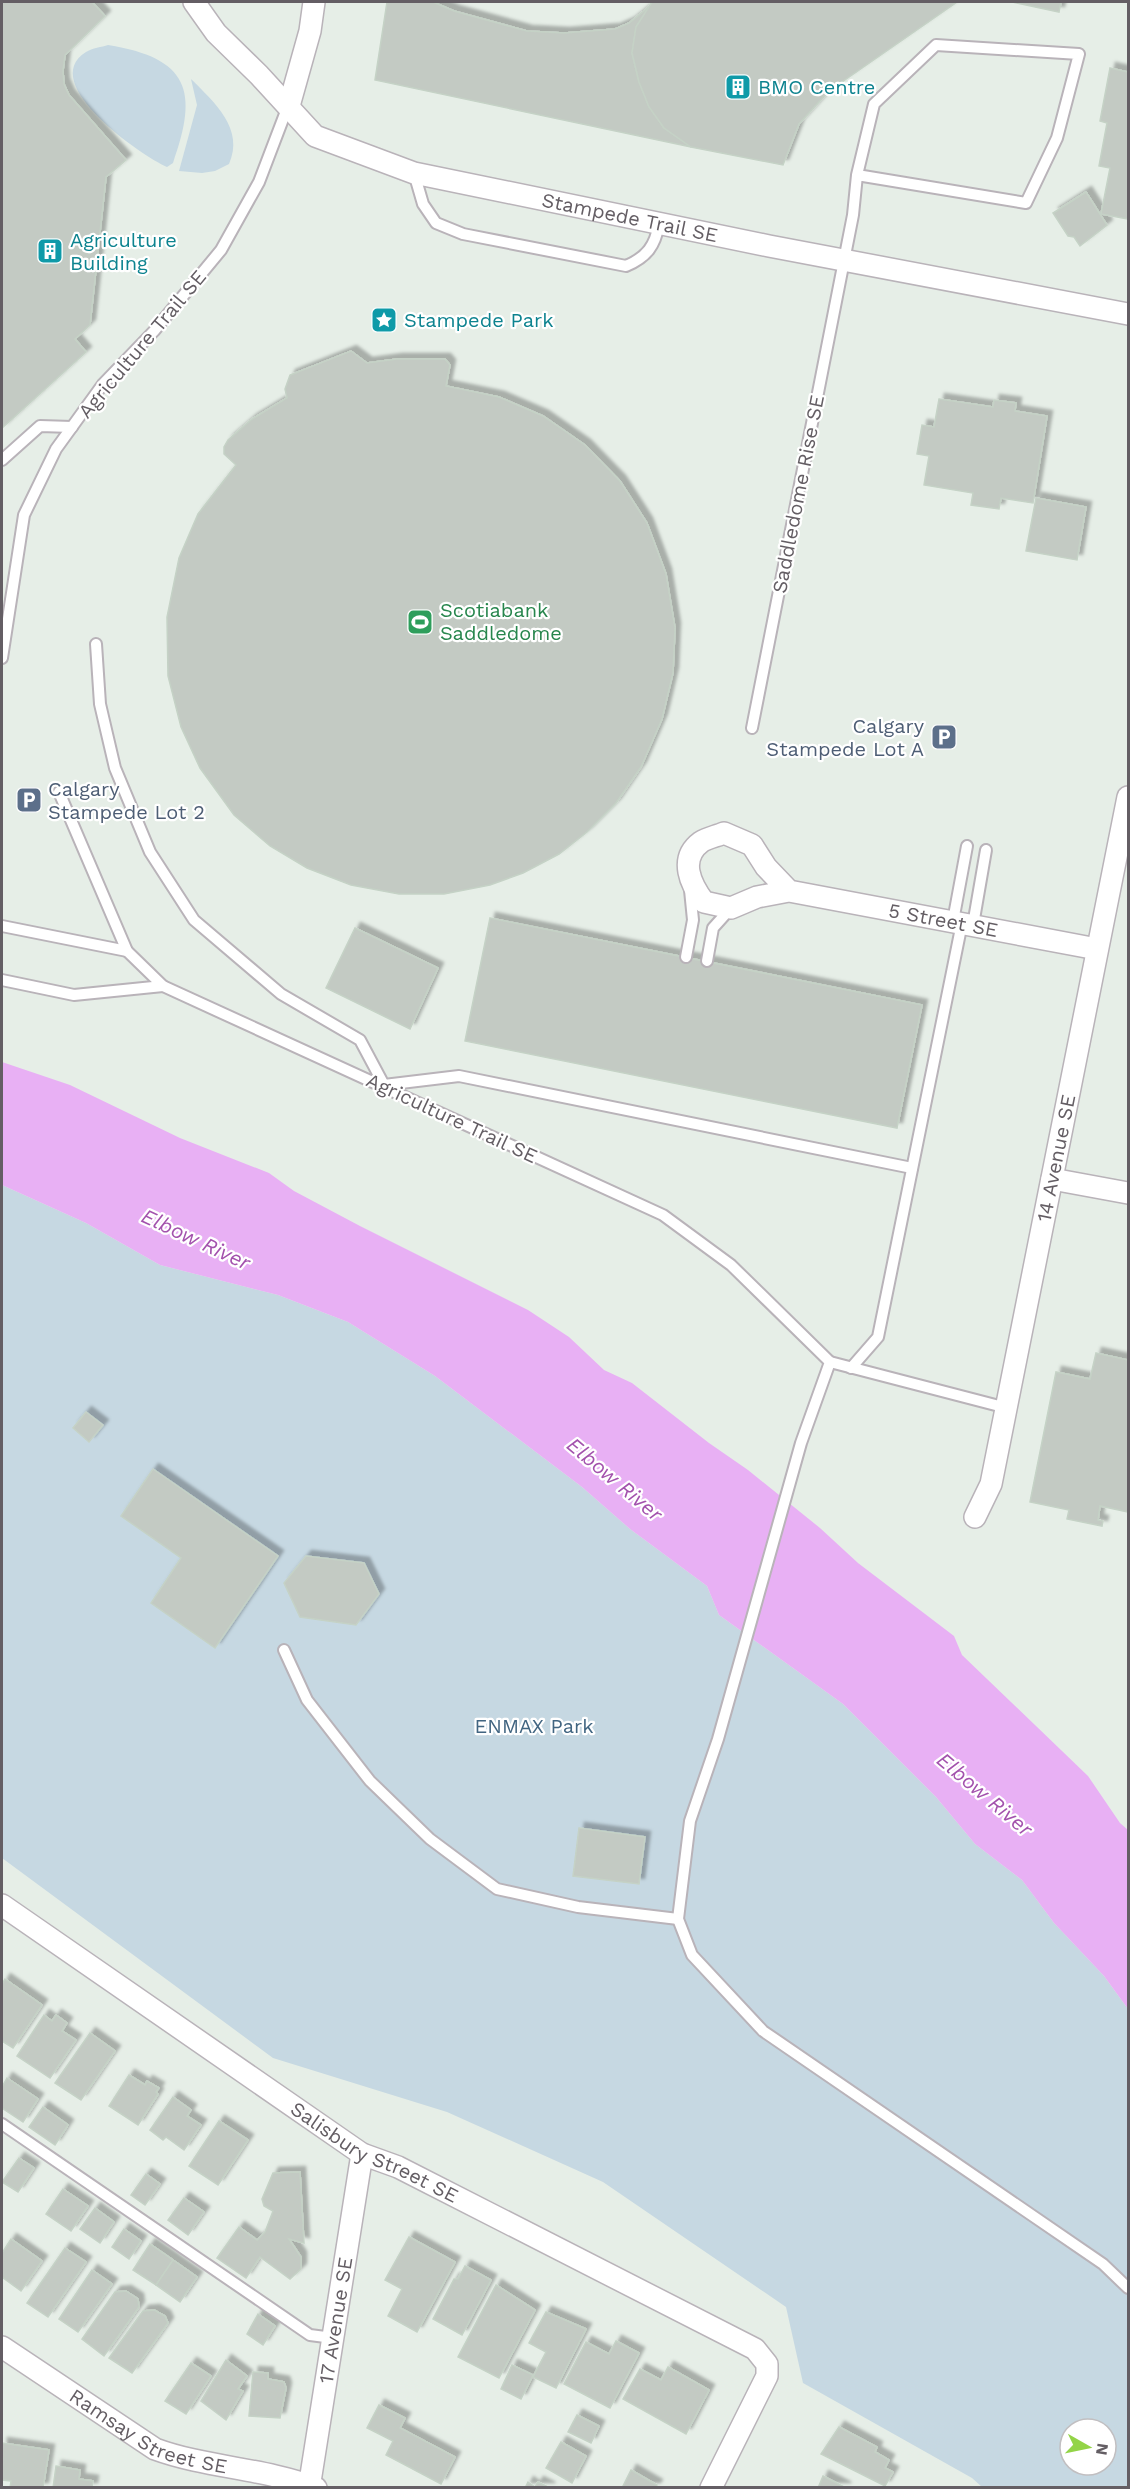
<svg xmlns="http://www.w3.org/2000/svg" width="1130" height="2489" font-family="'Work Sans',sans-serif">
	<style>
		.green { fill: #c6d8e2; fill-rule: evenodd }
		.water { fill: #e8b0f4 }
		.building { fill: #c3cac3; stroke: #c5d2c6; stroke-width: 1.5; filter: url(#shadow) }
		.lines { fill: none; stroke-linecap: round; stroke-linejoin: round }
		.lane-casing { stroke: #b9b3b9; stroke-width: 14 }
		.street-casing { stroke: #b9b3b9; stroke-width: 24 }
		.lane { stroke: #fff; stroke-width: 10 }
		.street { stroke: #fff; stroke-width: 21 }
		.labels { text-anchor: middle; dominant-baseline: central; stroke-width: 4.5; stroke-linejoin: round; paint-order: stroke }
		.culture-label { font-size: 20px; fill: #0d838f; stroke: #fff; text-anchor: start }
		.street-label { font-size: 20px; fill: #645e64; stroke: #fff }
		.leisure-label { font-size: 20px; fill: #27864d; stroke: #fff; text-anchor: start }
		.service-label { font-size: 20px; fill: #4e5e75; stroke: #fff; text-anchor: end }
		.park-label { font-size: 20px; fill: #416581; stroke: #fff }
		.water-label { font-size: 21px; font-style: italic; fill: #a352ad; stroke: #fff }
	</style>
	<defs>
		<filter id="shadow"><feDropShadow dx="5.5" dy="-5.5" stdDeviation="1.5" flood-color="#0004"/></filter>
	</defs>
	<rect width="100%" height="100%" fill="#e6eee7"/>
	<g class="green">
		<path d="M108,45c81,13 91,46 65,118l-6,4c-25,-11 -131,-84 -81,-115 6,-4 16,-5 22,-7z"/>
		<path d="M191,79c23,23 54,50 38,85l-14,7 -13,2 -23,-2 18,-66z"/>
		<path d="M2,1185l84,38 74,42 118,30 70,27 87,54 147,111 48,42 77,57 12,29 124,89 93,93 39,47 47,36 32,43 50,53 24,33v478h-146l-10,-9 -169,-95 -17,-76 -183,-125 -156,-70 -174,-54 -271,-200zM1070,2429h36v36h-36z"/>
	</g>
	<polygon class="water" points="2,1062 70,1085 180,1138 269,1173 294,1191 360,1226 528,1310 569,1337 604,1370 632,1383 709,1443 748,1470 820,1528 858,1563 954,1636 962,1655 1088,1776 1120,1823 1128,1830 1128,2009 1104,1976 1054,1923 1022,1880 975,1844 936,1797 843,1704 719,1615 707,1586 630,1529 582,1487 435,1376 348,1322 278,1295 160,1265 86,1223 2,1185"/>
	<g class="building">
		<polygon points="2,2 92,2 105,16 65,55 63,71 64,84 69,95 126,160 106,177 90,325 75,339 86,352 2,428"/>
		<polygon points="387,2 433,2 454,11 527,31 564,33 615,29 629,23 650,6 636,27 632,53 639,82 649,107 664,128 691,147 375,80"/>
		<polygon points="652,2 957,2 829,91 799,124 783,165 691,147 664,128 649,107 639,82 632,53 636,27"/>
		<polygon points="1012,2 1061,2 1059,12"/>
		<polygon points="1110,68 1128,72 1128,219 1101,214 1110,168 1099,166 1107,123 1100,121"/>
		<polygon points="1086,192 1107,225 1080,246 1074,237 1068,236 1053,213"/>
		<polygon points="351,351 367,363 397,359 445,359 450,365 446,386 499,397 543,416 585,445 620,481 647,523 666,574 675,628 673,673 662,719 641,767 616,803 587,832 559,854 523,873 490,885 444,894 399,894 351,885 307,868 270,846 234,815 200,768 181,727 168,676 167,617 179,558 198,514 236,465 224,454 224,447 228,440 252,419 287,398 285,389 290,375"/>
		<polygon points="939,399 993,407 994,400 1016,403 1015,411 1047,416 1033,503 1001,498 999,509 971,505 973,493 924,485 929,456 917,454 922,425 934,427"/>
		<polygon points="1036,498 1086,507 1077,560 1026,551"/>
		<polygon points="490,918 922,1005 897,1128 465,1041"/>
		<polygon points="355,928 438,968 410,1029 326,988"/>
		<polygon points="1096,1353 1128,1360 1128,1512 1100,1506 1098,1520 1103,1521 1102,1526 1067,1519 1069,1510 1030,1502 1056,1372 1090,1379"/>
		<polygon points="86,1412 103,1425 89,1442 73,1428"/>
		<polygon points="153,1469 278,1556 215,1648 151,1603 181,1558 121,1516"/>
		<polygon points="306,1556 364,1563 379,1594 356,1625 300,1617 284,1583"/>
		<polygon points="579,1828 645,1837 639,1884 573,1876"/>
		<polygon points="5,1979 42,2005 13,2048 2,2041 2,1984"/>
		<polygon points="44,2015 52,2021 56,2015 67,2023 62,2031 76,2040 50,2078 17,2056"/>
		<polygon points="90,2033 115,2051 81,2100 55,2083"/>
		<polygon points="129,2075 145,2085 147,2081 159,2088 156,2092 158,2094 138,2125 109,2106"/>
		<polygon points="7,2078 38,2099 23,2122 2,2108 2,2087"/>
		<polygon points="173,2097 191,2110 187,2116 201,2125 184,2150 166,2137 163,2140 150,2130"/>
		<polygon points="43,2107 68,2125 55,2145 29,2127"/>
		<polygon points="219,2121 248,2140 218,2185 189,2166"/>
		<polygon points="19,2158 34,2168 18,2192 2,2182"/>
		<polygon points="300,2172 304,2243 289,2239 301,2257 301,2269 290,2279 260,2257 246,2278 217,2258 239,2227 257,2240 265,2232 273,2211 264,2206 262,2199 273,2173"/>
		<polygon points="146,2174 160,2184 145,2205 131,2195"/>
		<polygon points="63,2189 88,2206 71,2231 46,2214"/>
		<polygon points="184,2198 204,2212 188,2235 168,2220"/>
		<polygon points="95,2208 114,2222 100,2243 80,2229"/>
		<polygon points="124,2229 141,2241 129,2259 112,2247"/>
		<polygon points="409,2237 455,2262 417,2332 388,2316 402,2289 385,2280"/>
		<polygon points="11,2239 42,2261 21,2291 2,2277 2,2253"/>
		<polygon points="150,2244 173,2260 156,2285 133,2270"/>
		<polygon points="65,2248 86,2262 48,2317 27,2303"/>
		<polygon points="173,2260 197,2277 180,2302 156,2285"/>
		<polygon points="465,2266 491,2280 462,2335 433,2319 454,2279 458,2279"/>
		<polygon points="92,2270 112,2284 78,2332 59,2319"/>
		<polygon points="496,2285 535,2310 499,2378 458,2357"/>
		<polygon points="126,2291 138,2299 139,2307 104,2356 82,2339 115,2292"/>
		<polygon points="154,2310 165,2316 168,2323 132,2373 109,2358 143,2311"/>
		<polygon points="546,2312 586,2329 556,2388 533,2377 546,2352 529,2343"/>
		<polygon points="258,2314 275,2326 263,2345 247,2334"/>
		<polygon points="616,2341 639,2353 610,2408 564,2384 586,2342 609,2354"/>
		<polygon points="226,2360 247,2376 238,2389 243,2391 226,2420 201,2401"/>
		<polygon points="191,2363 211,2376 186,2414 165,2401"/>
		<polygon points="512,2365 533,2375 521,2399 501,2389"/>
		<polygon points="668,2367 709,2390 686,2434 623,2399 640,2369 661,2380"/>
		<polygon points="253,2372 268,2373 268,2379 284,2382 286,2388 280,2418 249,2416"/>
		<polygon points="379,2405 405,2418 400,2428 455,2457 441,2484 386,2455 393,2441 367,2428"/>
		<polygon points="577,2415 599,2426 591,2443 568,2432"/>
		<polygon points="839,2427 877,2447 875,2452 889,2460 885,2468 893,2472 885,2486 821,2454"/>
		<polygon points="561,2442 586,2456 572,2483 546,2468"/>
		<polygon points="2,2443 49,2450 43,2488 10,2488 11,2481 2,2480"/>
		<polygon points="56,2466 80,2470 79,2479 93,2481 92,2488 53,2488"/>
		<polygon points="631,2470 657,2485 655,2488 622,2488"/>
		<polygon points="823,2476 846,2488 818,2488"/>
		<polygon points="528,2482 535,2487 538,2482 550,2488 525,2488"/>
	</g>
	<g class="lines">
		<g class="lane-casing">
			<g id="lane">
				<path d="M414,173l9,31 13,19 27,11 163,32c21,-9 29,-20 33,-42"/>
				<polyline points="2,460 40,426 72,427"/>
				<polyline points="96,644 100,704 115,768 150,852 194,920 281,994 360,1040 384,1085 459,1076 912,1168"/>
				<polyline points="2,658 24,515 56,449 103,384 154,331 221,250 259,182 288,106"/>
				<polyline points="752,728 853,215 857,175 1026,203 1057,138 1079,54 936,45 874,104 857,175"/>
				<polyline points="59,792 127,951 163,986 663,1215 731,1265 830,1362 801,1443 718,1739 690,1821 678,1919 692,1955 763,2031 1103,2264 1128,2288"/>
				<polyline points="953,921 967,846"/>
				<polyline points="973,925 986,850"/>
				<polyline points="2,926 127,951"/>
				<polyline points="686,957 693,920 690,890"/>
				<polyline points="707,961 713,928 731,908"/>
				<polyline points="2,980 74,995 163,986"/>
				<polyline points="830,1362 1007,1408"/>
				<polyline points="851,1368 878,1337 962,923"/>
				<polyline points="284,1650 307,1700 370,1781 430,1839 497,1889 578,1907 678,1919"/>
				<polyline points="2,2124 310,2335 333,2338"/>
			</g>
		</g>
		<g class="street-casing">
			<g id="street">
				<path id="s1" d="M194,2l22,31 43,42 56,61 99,37 355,73 359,68"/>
				<polyline points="289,106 310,31 314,2"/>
				<path id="s2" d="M789,891l-23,-24 -14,-22 -28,-12c-7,3 -17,5 -23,9 -23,17 -10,43 3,60l27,6 26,-11 32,-6 308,58"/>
				<polyline points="1052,1179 1128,1193"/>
				<path id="s3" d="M975,1517l16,-33 137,-687"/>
				<path id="s4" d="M2,1905l360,249 36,13 357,182 12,15v12l-56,112"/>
				<path id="s5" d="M2,2347l153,102c52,19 109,19 161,39"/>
				<path id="s6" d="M309,2488l53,-334"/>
			</g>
		</g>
		<use href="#lane" class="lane"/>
		<use href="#street" class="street"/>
	</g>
	<defs>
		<g id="building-square" transform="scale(1.35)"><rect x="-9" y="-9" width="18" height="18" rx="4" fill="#0f9aa8" stroke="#fff"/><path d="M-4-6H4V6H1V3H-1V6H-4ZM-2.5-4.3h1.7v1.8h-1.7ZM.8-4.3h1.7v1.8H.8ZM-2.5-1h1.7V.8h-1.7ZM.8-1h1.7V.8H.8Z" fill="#fff"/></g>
		<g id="sight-square" transform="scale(1.35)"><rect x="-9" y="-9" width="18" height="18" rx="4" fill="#0f9aa8" stroke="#fff"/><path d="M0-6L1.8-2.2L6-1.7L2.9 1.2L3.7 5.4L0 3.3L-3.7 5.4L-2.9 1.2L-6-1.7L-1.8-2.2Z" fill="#fff"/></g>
		<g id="stadium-square" transform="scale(1.35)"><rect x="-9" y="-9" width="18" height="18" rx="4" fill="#2e9e5b" stroke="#fff"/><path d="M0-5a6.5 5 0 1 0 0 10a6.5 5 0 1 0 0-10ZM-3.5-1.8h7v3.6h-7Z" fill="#fff"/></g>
		<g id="parking-square" transform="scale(1.35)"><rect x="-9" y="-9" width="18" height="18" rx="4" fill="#5c6f8a" stroke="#fff"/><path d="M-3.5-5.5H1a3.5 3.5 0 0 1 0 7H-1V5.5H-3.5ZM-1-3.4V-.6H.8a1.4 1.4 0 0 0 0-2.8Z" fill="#fff"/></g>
	</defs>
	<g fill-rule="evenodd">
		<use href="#building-square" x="738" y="87"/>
		<use href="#building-square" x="50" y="251"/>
		<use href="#sight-square" x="384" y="320"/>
		<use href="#stadium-square" x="420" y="622"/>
		<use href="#parking-square" x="944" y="737"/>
		<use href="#parking-square" x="29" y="800"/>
	</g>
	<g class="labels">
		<g class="culture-label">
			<text x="758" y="87">BMO Centre</text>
			<text x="70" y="240">Agriculture<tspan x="70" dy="23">Building</tspan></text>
			<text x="404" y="320">Stampede Park</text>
		</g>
		<g class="street-label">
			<text stroke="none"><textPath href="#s1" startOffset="507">Stampede Trail SE</textPath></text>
			<text transform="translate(142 344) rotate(-50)">Agriculture Trail SE</text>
			<text transform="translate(798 494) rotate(-79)">Saddledome Rise SE</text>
			<text stroke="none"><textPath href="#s2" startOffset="428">5 Street SE</textPath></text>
			<text transform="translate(452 1118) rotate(25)">Agriculture Trail SE</text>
			<text stroke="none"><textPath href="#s3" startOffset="369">14 Avenue SE</textPath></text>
			<text stroke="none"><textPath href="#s4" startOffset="448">Salisbury Street SE</textPath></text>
			<text stroke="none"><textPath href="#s6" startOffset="170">17 Avenue SE</textPath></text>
			<text stroke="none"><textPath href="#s5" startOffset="171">Ramsay Street SE</textPath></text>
		</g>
		<g class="leisure-label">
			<text x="440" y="610">Scotiabank<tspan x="440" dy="23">Saddledome</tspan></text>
		</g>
		<g class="service-label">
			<text x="924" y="726">Calgary<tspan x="924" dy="23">Stampede Lot A</tspan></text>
			<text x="48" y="789" text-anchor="start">Calgary<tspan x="48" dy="23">Stampede Lot 2</tspan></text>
		</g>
		<g class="park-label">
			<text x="534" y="1726">ENMAX Park</text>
		</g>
		<g class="water-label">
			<text transform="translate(196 1239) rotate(25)">Elbow River</text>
			<text transform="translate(615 1479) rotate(40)">Elbow River</text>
			<text transform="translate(985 1794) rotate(40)">Elbow River</text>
		</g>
	</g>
	<rect width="1130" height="2489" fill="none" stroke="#645e64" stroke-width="6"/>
	<g transform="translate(1088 2447) rotate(99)"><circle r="28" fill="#ffffff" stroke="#c1bfc1" stroke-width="1.5"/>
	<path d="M0-4.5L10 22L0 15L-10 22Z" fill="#93d447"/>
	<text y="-9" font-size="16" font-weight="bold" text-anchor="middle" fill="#645e64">N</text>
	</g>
</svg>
